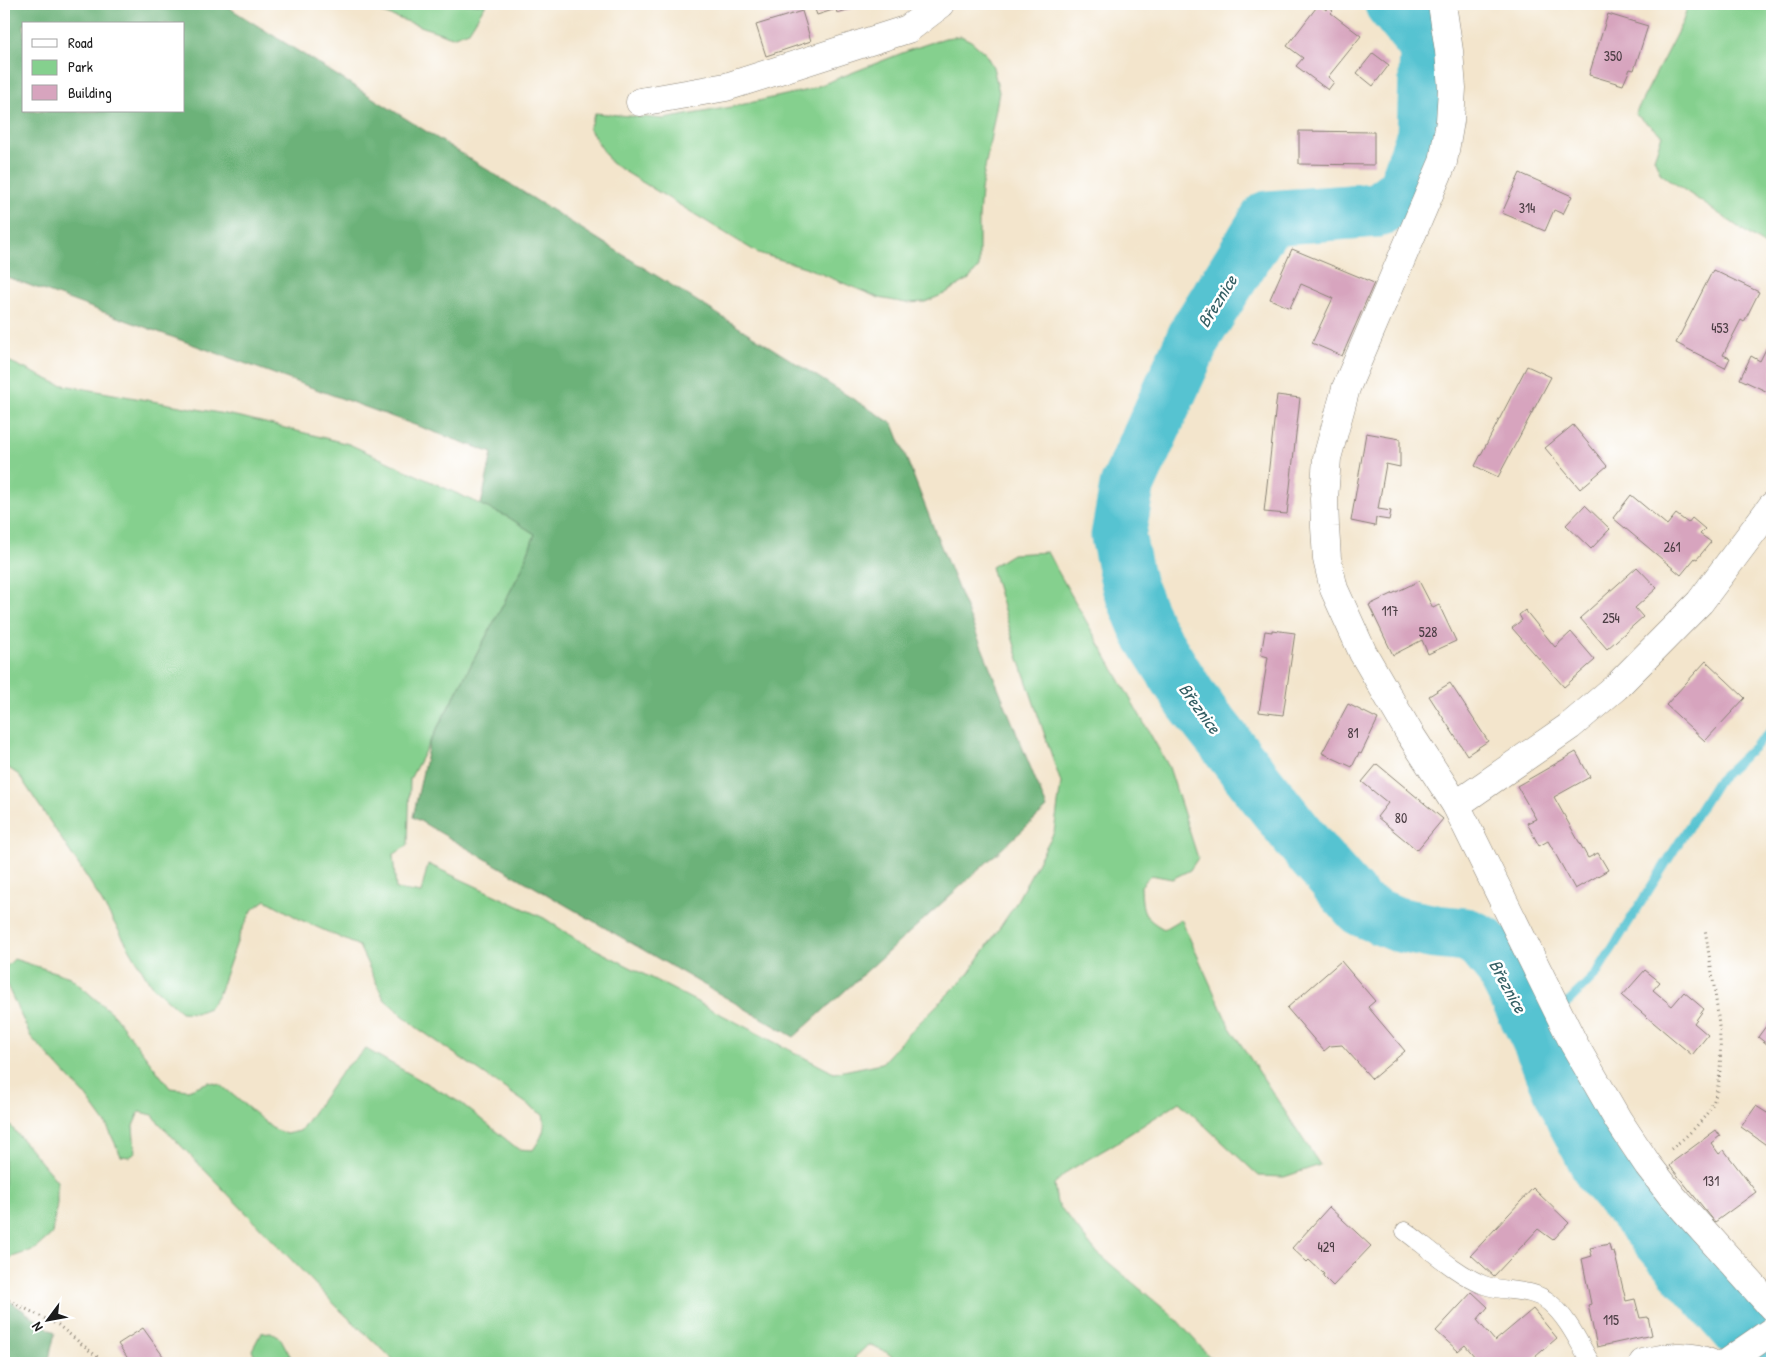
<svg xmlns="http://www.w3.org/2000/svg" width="1776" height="1367" font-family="'Patrick Hand',sans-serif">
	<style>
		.green { fill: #85d08e; stroke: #507655 }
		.forest { fill: #6cb279; stroke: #44674a; fill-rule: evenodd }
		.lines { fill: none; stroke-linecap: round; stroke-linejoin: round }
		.stream { stroke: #57c3d1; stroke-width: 9 }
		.river { stroke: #57c3d1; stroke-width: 55 }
		.building { fill: #d7a4be }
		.service-casing { stroke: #888074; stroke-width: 19 }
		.minor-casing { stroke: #888074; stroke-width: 29 }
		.path { stroke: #888074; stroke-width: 3; stroke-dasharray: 1 4; stroke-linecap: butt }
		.service { stroke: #fff; stroke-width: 18 }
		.minor { stroke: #fff; stroke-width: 28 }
		.labels { text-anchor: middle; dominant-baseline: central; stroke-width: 5; stroke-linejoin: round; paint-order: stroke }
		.number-label { font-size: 14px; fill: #4b3e44 }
		.water-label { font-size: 18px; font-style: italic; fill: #345f64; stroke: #fff }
	</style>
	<rect width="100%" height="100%" fill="#fff"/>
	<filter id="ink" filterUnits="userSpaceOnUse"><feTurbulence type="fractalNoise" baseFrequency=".02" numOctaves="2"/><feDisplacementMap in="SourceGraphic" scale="10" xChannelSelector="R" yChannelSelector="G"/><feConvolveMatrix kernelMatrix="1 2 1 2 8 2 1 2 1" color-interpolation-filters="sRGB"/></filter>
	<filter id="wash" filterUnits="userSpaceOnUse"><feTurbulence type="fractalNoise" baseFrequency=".0096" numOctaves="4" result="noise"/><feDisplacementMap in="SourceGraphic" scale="20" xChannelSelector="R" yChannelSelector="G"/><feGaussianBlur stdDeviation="1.12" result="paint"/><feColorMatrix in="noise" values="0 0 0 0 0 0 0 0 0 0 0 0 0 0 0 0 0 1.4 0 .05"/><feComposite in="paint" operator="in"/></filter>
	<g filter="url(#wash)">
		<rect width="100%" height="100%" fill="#f3e5cc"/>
		<g class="green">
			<polygon points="357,4 486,4 469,31 452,37"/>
			<polygon points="1688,4 1772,4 1772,250 1661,174 1654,158 1662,135 1635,114 1683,21"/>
			<polygon points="961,36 971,41 985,53 993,67 999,92 981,190 979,218 979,267 969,279 944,294 925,302 906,303 879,298 805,267 758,253 611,163 589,128 595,113 664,119 731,107 808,90 915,48 945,38"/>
			<path d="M4,359l54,25 183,33 108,27 159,73 27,17 -14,37 -111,208 -2,66 -15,10 3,34 25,4 7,-29 116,54 32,21 258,134 48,-10 26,-29 61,-61 44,-65 41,-76 7,-49 -44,-130 -26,-86 21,-13 35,-2 122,215 29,91 -8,12 -18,9 -21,-4 -10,11c1,24 1,31 23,43l17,-10 48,107 91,139 -36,12 -25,-1 -80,-74 -68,44 -43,25 -14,13 3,19 38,48 81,68 39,44h-315l-14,-11 -18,-7 -13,12 1,6h-459l-57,-53 -181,-187 -6,-8 -14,-3 -6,14 2,26 -5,5 -9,-1 -15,-32 -21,-29 -54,-58 -27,-58v-10l10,-10 56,18 44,38 56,73 18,2 21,-8 12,3 51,43 14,6 14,-3 43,-61 23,-21 95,54 57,46 15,1c8,-12 14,-21 10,-35l-127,-88 -32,-28 -25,-53 -58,-26 -35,-20 -13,9 -12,22 -22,62 -10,15 -13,5 -15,-1 -30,-27 -61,-103 -71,-107 -15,-10z"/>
			<polygon points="4,1118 57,1181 57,1203 52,1234 35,1249 4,1260"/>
			<polygon points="271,1332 281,1339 294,1363 259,1363 252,1350 261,1333"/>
		</g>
		<g class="forest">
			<path d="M4,4h219l670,420 47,120 107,264 -253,229 -381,-220 16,-73 92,-173 14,-37 -27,-17 -27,-12 11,-52 -488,-177zM24,24h160v87h-160z"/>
			<polygon points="4,1297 55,1333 48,1363 4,1363"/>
		</g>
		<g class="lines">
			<g class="stream">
				<polyline points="1536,1034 1596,974 1717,782 1772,730"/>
				<polyline points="1717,1337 1743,1335"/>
			</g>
			<polyline class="river" points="1392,4 1427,47 1424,135 1404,190 1378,210 1268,218 1197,331 1127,486 1118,536 1129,586 1148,631 1192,701 1314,856 1361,909 1396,924 1435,932 1466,935 1481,942 1502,967 1536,1034 1574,1120 1602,1173 1743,1335 1762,1363"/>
		</g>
		<g id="blocks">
			<g class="building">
				<polygon points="813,4 853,4 854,8 837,13 836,9 817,15"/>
				<polygon points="1319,4 1326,10 1328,7 1333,11 1331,13 1361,36 1328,77 1334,82 1328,90 1296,66 1303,58 1287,46"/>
				<polygon points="802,11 811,41 766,56 756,25"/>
				<polygon points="1608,14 1648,26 1634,70 1630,69 1623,85 1589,75"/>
				<polygon points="1373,53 1389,65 1373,86 1357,73"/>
				<polygon points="1299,131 1374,132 1374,165 1299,164"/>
				<polygon points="1520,173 1572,196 1563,214 1554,210 1545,231 1502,213"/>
				<polygon points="1292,249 1374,283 1342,356 1312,343 1333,298 1301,284 1290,308 1270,299"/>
				<polygon points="1713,270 1759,292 1744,322 1741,320 1723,355 1730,358 1725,368 1676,343"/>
				<polygon points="1768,345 1772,347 1772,394 1740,379 1751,356 1760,361"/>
				<polygon points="1527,366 1551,377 1498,477 1475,466"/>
				<polygon points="1277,395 1300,398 1287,514 1264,512"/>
				<polygon points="1573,425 1607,466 1580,489 1545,448"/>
				<polygon points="1366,433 1400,439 1400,467 1386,464 1378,509 1391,511 1389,520 1376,518 1375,526 1351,521"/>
				<polygon points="1631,495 1667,525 1676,514 1688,523 1692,518 1705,529 1700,534 1711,542 1697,559 1695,558 1681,575 1613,518"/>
				<polygon points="1585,505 1610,529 1591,549 1566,525"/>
				<polygon points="1637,567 1657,588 1635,608 1643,617 1607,649 1580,618"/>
				<polygon points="1419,581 1433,608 1439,605 1456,641 1428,654 1422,640 1393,655 1369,605"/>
				<polygon points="1525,610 1555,647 1571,632 1595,660 1564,687 1512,628 1522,620 1519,615"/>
				<polygon points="1272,630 1295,633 1283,715 1259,712 1268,657 1261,655 1265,631 1272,632"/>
				<polygon points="1706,661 1745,698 1705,741 1666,705"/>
				<polygon points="1450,683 1488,741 1467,755 1429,696"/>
				<polygon points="1348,704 1378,719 1361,754 1359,753 1352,767 1322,753"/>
				<polygon points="1576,752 1590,777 1554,797 1588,858 1598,853 1608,870 1575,889 1548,841 1539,846 1527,823 1536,819 1517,786"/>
				<polygon points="1377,764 1443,819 1417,850 1377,817 1388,803 1362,782"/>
				<polygon points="1341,961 1375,1001 1368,1007 1405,1051 1372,1079 1342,1045 1330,1046 1324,1051 1287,1008"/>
				<polygon points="1645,970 1660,982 1653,990 1672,1006 1684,992 1704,1009 1694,1023 1708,1035 1692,1055 1622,996"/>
				<polygon points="1772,1018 1772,1048 1758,1037"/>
				<polygon points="1756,1106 1772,1116 1772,1149 1741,1127"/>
				<polygon points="1716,1130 1720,1136 1711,1143 1719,1154 1724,1150 1756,1192 1715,1222 1670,1166 1674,1161"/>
				<polygon points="1533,1188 1569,1223 1553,1240 1538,1229 1494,1276 1471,1255"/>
				<polygon points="1329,1207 1371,1246 1333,1286 1323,1276 1324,1274 1309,1260 1307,1262 1292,1248"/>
				<polygon points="1609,1244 1611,1252 1614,1251 1626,1301 1635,1299 1640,1318 1648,1317 1652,1335 1597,1347 1588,1305 1591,1304 1582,1259 1592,1256 1590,1248"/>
				<polygon points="1472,1292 1488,1307 1477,1320 1495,1341 1533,1309 1557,1338 1528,1363 1480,1363 1465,1345 1458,1351 1436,1331"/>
				<polygon points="143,1328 168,1363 131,1363 118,1344"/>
			</g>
		</g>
	</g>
	<g filter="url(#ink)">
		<use href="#blocks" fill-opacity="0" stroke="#888074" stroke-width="1"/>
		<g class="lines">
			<g class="service-casing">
				<path id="service" d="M1405,1231c23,17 53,44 79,54 22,8 48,2 66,18 18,15 29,40 41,60"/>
			</g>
			<g class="minor-casing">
				<g id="minor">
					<polyline points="1442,4 1449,51 1452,88 1450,121 1443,162 1346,388 1327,458 1324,499 1325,527 1327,559 1334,589 1363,653 1410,734 1456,805 1574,1044 1618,1120 1648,1165 1672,1196 1772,1307"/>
					<polyline points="640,102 726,87 908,29 941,4"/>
					<polyline points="1456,805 1570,726 1616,687 1700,602 1772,506"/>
					<path d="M1643,1363c23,-6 45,-10 67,0"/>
					<polyline points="1726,1363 1772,1331"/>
				</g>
			</g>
			<g class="path">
				<path d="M1671,1149c13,-10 34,-29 41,-44 20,-42 -1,-130 -7,-177"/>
				<polyline points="4,1298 58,1325 105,1363"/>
			</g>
			<use href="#service" class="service"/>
			<use href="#minor" class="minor"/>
		</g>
	</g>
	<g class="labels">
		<g class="number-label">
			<text x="1613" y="55">350</text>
			<text x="1527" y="207">314</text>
			<text x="1720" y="327">453</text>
			<text x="1672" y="546">261</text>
			<text x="1390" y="610">117</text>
			<text x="1611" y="617">254</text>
			<text x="1428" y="631">528</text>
			<text x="1353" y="732">81</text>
			<text x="1401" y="817">80</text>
			<text x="1711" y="1180">131</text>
			<text x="1326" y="1246">429</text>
			<text x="1611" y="1319">115</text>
		</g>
		<g class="water-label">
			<text transform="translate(1217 301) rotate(-58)">Březnice</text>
			<text transform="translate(1200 708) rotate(54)">Březnice</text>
			<text transform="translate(1508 986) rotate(61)">Březnice</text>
		</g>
	</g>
	<rect width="1776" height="1367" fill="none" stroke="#fff" stroke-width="20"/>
	<rect x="22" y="22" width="162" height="90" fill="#ffffff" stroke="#a4a4a4"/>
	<rect x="32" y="39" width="25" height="8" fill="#ffffff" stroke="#a4a4a4"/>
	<text x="68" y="48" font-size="15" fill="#1c1c1c">Road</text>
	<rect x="32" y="60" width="25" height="15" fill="#85d08e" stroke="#a4a4a4"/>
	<text x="68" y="72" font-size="15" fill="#1c1c1c">Park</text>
	<rect x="32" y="85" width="25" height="15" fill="#d7a4be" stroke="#a4a4a4"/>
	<text x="68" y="98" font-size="15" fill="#1c1c1c">Building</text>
	<g transform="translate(48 1320) rotate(238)" stroke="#ffffff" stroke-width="4" paint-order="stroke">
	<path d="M0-4L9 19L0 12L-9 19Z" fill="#1c1c1c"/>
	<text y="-8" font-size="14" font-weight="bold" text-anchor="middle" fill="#1c1c1c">N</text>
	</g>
</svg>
